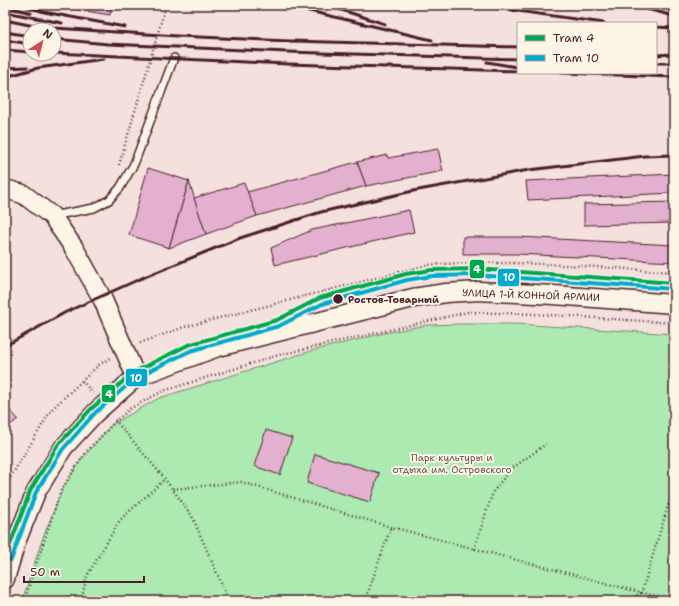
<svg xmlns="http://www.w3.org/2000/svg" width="679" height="606" font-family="'Shantell Sans',sans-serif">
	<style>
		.green { fill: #aceab2; stroke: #7b846e }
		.building { fill: #e3b1cf; stroke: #4a1f2b }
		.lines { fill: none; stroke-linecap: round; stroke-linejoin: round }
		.lane-casing { stroke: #4a1f2b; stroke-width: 10 }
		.secondary-casing { stroke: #4a1f2b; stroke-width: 21 }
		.path { stroke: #4a1f2b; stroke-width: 2.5; stroke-dasharray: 1 3; stroke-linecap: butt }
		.lane { stroke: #fcf5e5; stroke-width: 7 }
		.secondary { stroke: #fcf5e5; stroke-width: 18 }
		.rail { stroke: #4a1f2b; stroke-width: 3 }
		.path-bridge { stroke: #4a1f2b; stroke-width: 2.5; stroke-dasharray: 1 3; stroke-linecap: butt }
		.tram-1-casing { stroke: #fcf5e5; stroke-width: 7 }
		.tram-2-casing { stroke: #fcf5e5; stroke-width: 7 }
		.tram-1 { stroke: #00a651; stroke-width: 4 }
		.tram-2 { stroke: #00a9ce; stroke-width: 4 }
		.stop-dot { fill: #4a1f2b; stroke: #fcf5e5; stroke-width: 1.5 }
		.labels { text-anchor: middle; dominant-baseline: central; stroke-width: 4; stroke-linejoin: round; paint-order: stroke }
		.street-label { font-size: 10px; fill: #4a1f2b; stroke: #fcf5e5 }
		.stop-label { font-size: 10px; font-weight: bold; fill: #4a1f2b; stroke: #fcf5e5; text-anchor: start }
		.park-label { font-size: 10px; fill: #62524d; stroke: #fcf5e5 }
		.line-badge { stroke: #fcf5e5; stroke-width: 1.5 }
		.badge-label { font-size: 11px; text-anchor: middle; font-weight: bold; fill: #fff }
	</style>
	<rect width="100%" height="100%" fill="#f4e1de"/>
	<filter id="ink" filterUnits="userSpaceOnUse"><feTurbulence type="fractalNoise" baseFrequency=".025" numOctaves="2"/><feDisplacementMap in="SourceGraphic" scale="8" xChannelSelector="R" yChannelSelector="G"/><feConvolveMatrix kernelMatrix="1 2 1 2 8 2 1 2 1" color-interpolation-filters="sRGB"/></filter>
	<g filter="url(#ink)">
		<polygon class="green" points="461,324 516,324 674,334 674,601 22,601 42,540 63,488 81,460 111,425 159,398 311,351 384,333 427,325"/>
		<g class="building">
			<polygon points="62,5 112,5 110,15 61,7"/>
			<polygon points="438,149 443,171 366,186 357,162 387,155 388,158"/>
			<polygon points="357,162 366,186 257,216 247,192"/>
			<polygon points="148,168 189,181 169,248 129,235"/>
			<polygon points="674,174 674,193 528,200 526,181"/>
			<polygon points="189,181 206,234 169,248"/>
			<polygon points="244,183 257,216 206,234 194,198"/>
			<polygon points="674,202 674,223 584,225 584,204"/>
			<polygon points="409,210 414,232 275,265 271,248 312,230"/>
			<polygon points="463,237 518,237 674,245 674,262 518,254 463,254"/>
			<polygon points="6,406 18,419 5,429 5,407"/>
			<polygon points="266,430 292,438 280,475 254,466"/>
			<polygon points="315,454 379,473 370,502 307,483"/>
		</g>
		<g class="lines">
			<g class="lane-casing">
				<polyline id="lane" points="52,216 94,208 109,200 120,188 134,164 174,58"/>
			</g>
			<g class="secondary-casing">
				<g id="secondary">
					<polyline points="5,189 23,194 52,216 74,248 103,300 136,377"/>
					<polyline points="5,579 16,542 36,492 63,448 95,413 136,377 218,347 413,298 446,293 479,291 554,295 674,304"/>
				</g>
			</g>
			<g class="path">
				<polyline points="119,165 144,81"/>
				<path d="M140,343l44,-16 243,-62c82,-6 165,2 247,7"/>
				<polyline points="82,381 93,393"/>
				<polyline points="115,420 165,479 192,516 229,601"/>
				<polyline points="5,488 7,483 52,409 100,364 110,358"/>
				<polyline points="173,489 241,482 391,527 674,601"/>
				<polyline points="474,549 493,492 510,470 546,444"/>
				<polyline points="24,601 61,490 86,452 116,421 131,408 163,391 279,355 468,312 536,314 674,323"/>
				<polyline points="81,601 87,576 120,520 165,479"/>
				<polyline points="365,601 391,527"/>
				<polyline points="626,601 641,593"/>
				<polyline points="639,601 674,486"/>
				<polyline points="658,601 659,597"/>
			</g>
			<use href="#lane" class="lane"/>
			<use href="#secondary" class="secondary"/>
			<g class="rail">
				<polyline points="23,5 44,12 125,27"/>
				<polyline points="290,5 301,9 432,40"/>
				<polyline points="326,5 385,24"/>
				<polyline points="475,5 604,23"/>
				<polyline points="631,5 674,16"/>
				<polyline points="5,6 31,13"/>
				<polyline points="5,12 62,23"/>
				<polyline points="5,20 39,27 177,36 290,41 518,47"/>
				<polyline points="656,27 674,28"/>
				<polyline points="5,32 30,36"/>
				<polyline points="54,39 108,44 288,52 518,59"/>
				<polyline points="5,40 30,44"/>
				<polyline points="5,50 30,52"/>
				<polyline points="54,53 288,64 518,71"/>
				<polyline points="656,55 674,54"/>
				<polyline points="487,62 517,67"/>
				<polyline points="656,63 674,63"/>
				<polyline points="5,68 27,67"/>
				<polyline points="562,73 674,77"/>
				<polyline points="5,77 38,68 104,59"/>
				<polyline points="5,346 66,312 142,278 240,238 321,212 413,191 529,170 645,156 674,155"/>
			</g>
			<polyline class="path-bridge" points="144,81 166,5"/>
			<g class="tram-1-casing">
				<polyline id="tram-1" points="5,558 31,489 58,445 91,409 134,372 188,345 277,320 320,298 406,274 431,270 477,269 674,283"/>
			</g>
			<g class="tram-2-casing">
				<polyline id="tram-2" points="11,560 36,492 63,449 95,413 137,377 190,351 279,326 322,304 407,280 432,276 477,275 674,289"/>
			</g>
			<use href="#tram-1" class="tram-1"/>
			<use href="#tram-2" class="tram-2"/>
		</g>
	</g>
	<circle class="stop-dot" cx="338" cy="299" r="5.5"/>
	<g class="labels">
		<g class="street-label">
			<text transform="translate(531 295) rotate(2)">УЛИЦА 1-Й КОННОЙ АРМИИ</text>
		</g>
		<g class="stop-label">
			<text x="348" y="299">Ростов-Товарный</text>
		</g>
		<g class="park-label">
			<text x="452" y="457">Парк культуры и<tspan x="452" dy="12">отдыха им. Островского</tspan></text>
		</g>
	</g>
	<g class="line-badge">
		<rect x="469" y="259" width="16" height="20" rx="4" fill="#00a651"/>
		<rect x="497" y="268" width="23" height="19" rx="4" fill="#00a9ce"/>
		<rect x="125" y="368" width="23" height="19" rx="4" fill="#00a9ce"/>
		<rect x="101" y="384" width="15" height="19" rx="4" fill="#00a651"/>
	</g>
	<g class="badge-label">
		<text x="477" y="273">4</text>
		<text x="509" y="281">10</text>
		<text x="136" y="382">10</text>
		<text x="109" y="398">4</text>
	</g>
	<rect width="679" height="606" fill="none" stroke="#fcf5e5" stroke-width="20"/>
	<rect x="10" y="10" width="659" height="586" fill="none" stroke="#4a1f2b" stroke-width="1.5" filter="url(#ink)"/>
	<rect x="517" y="22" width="140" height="52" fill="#fcf5e5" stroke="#b59f9b"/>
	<rect x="525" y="35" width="20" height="6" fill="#00a651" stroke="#b59f9b"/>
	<text x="553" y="42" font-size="12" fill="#4a1f2b">Tram 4</text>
	<rect x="525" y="55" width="20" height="6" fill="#00a9ce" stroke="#b59f9b"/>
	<text x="553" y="62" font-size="12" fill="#4a1f2b">Tram 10</text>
	<g transform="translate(42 42) rotate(36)"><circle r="19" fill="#fcf5e5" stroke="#b59f9b"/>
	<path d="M0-3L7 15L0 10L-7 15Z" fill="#d1495b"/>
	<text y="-6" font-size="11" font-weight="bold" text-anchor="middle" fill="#4a1f2b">N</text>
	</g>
	<path d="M24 576v6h120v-6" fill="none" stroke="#4a1f2b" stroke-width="2"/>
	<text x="30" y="576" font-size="12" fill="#4a1f2b" stroke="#fcf5e5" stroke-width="3" paint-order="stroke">50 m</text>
</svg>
